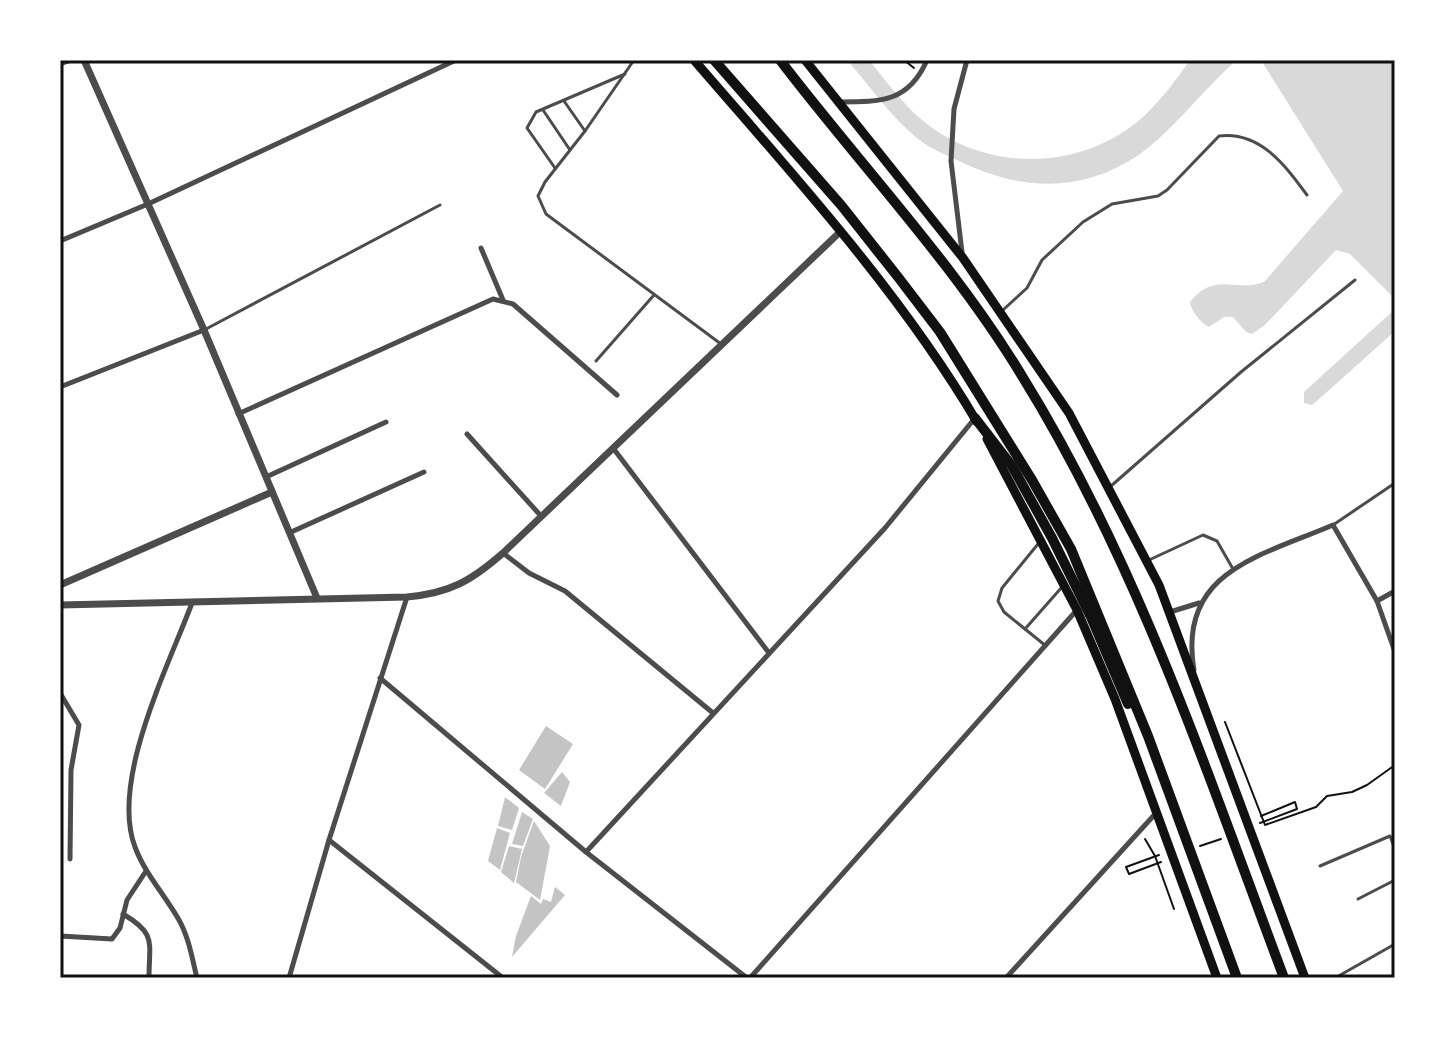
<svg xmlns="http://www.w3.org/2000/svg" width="1455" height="1038" font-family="Inter,sans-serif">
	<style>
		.water { fill: #d9d9d9 }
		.building { fill: #c4c4c4 }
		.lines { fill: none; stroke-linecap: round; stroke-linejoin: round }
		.path { stroke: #111; stroke-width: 2 }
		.service { stroke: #4c4c4c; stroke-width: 3 }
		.minor { stroke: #4c4c4c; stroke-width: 5 }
		.tertiary { stroke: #4c4c4c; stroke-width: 7 }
		.trunk { stroke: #111; stroke-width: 9 }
		.motorway { stroke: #111; stroke-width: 10 }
		.neatline { fill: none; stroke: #111; stroke-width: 3 }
	</style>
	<rect width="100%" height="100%" fill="#fff"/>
	<g class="water">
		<path d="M847,60h22c17,21 33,43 53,60 64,53 159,52 221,-3 18,-17 33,-37 47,-57h47c-34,29 -60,67 -97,94 -58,40 -119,37 -181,7 -15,-7 -29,-12 -42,-23 -27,-22 -47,-52 -70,-78z"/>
		<path d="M1261,60h134v239l-45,-45 -14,-4 -71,75 -13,9 -6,-2 -13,-15h-9l-15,10c-8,-4 -18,-16 -19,-25 26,-33 50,-7 75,-21l78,-90z"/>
		<polygon points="1395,309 1395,331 1318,400 1312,405 1304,403 1304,392"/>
	</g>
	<g class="building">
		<polygon points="546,726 573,744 545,789 519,770"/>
		<polygon points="562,772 570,782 561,806 544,793"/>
		<polygon points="505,797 519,808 512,830 498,826"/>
		<polygon points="522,812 533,819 523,846 512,844"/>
		<polygon points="534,821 550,846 540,900 516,882 521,857"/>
		<polygon points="497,828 510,833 500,870 488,861"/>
		<polygon points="509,846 522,849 514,883 501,872"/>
		<polygon points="555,887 565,895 512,957 516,936 531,896 541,904 543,899 551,902"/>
	</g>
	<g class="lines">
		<g class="path">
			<polyline points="904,60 914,68"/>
			<polyline points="1225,722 1265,825 1316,807 1327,796 1352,792 1367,785 1395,765"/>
			<polyline points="1260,823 1297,809 1295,802 1261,816"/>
			<polyline points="1145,839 1155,856 1174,909"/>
			<polyline points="1200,846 1221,839"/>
			<polyline points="1159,855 1126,867 1129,874 1161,862"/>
		</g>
		<g class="service">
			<polyline points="634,60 585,131 545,182 538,196 546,214 721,344"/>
			<polyline points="564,101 585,131"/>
			<polyline points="543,110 570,150"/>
			<polyline points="555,168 527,128 536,112 625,74"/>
			<path d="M1003,310l24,-22 15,-28 41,-38 29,-18 46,-8 9,-6 52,-54c41,-5 66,29 88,59"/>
			<polyline points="206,329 440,205"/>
			<polyline points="596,361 654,295"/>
			<polyline points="1111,486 1241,372 1355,280"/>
			<polyline points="1333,525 1395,483"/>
			<polyline points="1038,544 1002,588 998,601 1004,612 1046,646"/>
			<polyline points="1149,560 1203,535 1217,541 1233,569"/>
			<polyline points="1025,629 1062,587"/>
			<polyline points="1320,866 1390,836 1395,849"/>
			<polyline points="1358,899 1395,880"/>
			<polyline points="1335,978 1395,944"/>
		</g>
		<g class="minor">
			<polyline points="60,64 71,60"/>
			<path d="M840,102c41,0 69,0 87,-42"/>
			<polyline points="60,241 148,204 456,60"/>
			<polyline points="481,248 503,300"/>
			<polyline points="962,252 951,161 954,109 967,60"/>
			<polyline points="60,387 204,330"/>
			<polyline points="238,414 493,299 513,304 617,395"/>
			<polyline points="467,434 541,516"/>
			<polyline points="613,448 769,653"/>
			<polyline points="266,477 386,422"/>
			<polyline points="289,533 424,472"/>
			<polyline points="503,553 529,573 565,591 713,713"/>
			<polyline points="1377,601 1395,591"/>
			<path d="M192,603c-24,64 -82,178 -57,244 10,27 30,48 44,73 10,18 13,38 18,58"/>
			<polyline points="1170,612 1199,603"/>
			<path d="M1194,670c-17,-99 67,-114 139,-145l44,76 18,51"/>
			<polyline points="380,678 586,852 747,978"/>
			<polyline points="60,693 79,725 71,770 70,859"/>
			<polyline points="329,840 503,978"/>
			<polyline points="586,852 885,528 975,418"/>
			<path d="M123,914c34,20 26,28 26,64"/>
			<polyline points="60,936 112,939 120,928 127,900 146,871"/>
			<polyline points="289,978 329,840 407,597"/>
			<polyline points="750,978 1076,611"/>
			<polyline points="1006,978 1156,813"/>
		</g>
		<g class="tertiary">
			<polyline points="84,60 204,330 317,598"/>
			<polyline points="60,585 272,492"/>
			<path d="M60,605l347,-8c43,-4 64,-16 96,-44l338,-322"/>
		</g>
		<g class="trunk">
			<path d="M694,60c99,115 205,230 283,362"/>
			<polyline points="805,60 963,258 1069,413 1159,585 1305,978"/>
			<polyline points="987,439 1077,610 1115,699 1217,978"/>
		</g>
		<g class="motorway">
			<polyline points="714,60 841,205 898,277 940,332 1032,480 1071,549 1148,736 1237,978"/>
			<path d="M780,60c80,105 173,202 242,316 116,187 185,397 262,602"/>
			<polyline points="975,418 1012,466 1052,538 1091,617 1128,704"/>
		</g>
	</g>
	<rect width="1455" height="1038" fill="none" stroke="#ffffff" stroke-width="124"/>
	<rect x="62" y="62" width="1331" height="914" class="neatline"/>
</svg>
